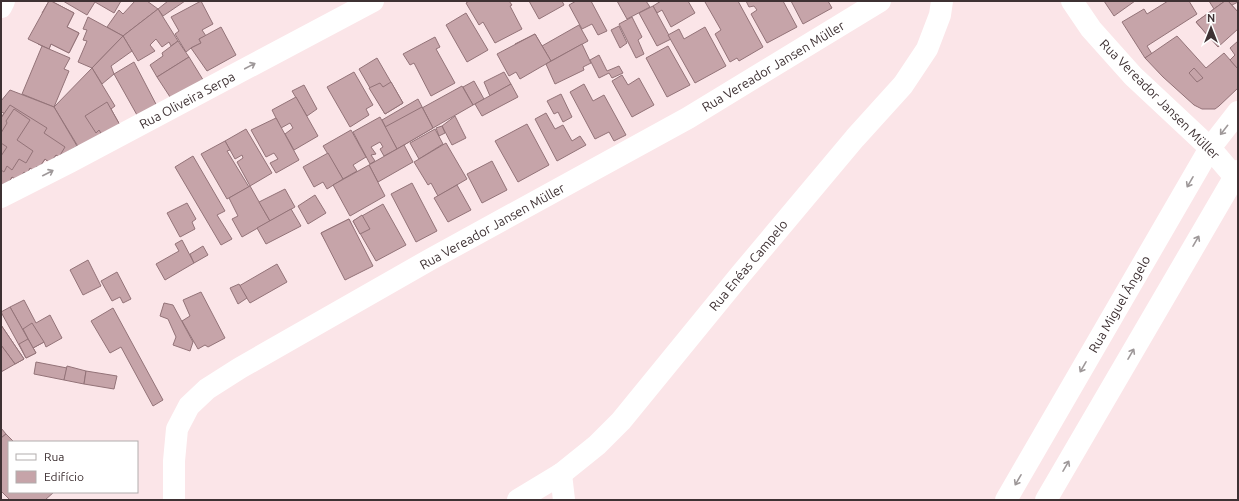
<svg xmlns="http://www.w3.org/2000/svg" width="1239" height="501" font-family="Ubuntu,sans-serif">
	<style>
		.building { fill: #c6a4a9; stroke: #937378 }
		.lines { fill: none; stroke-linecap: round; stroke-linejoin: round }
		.minor { stroke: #fff; stroke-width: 22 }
		.major { stroke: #fff; stroke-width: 22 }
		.oneway { stroke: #9e9899 }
		.labels { text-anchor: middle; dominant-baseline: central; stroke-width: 3.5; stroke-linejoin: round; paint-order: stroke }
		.street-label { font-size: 13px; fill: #3e3133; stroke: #fff }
	</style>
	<rect width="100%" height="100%" fill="#fbe5e8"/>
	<g class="building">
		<polygon points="49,1 51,1 74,13 67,27 79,33 69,53 51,44 49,49 38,44 52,19 42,13"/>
		<polygon points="49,1 51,1 74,13 67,27 79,33 69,53 51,44 49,49 28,39"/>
		<polygon points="63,1 121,1 114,13 95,2 87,15"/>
		<polygon points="135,1 147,1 158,9 123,36 107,27 119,10 123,14"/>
		<polygon points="168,1 185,1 163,16 158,9"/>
		<polygon points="201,1 213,24 202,30 206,36 199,39 201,43 191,48 186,52 175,34 179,31 171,17"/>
		<polygon points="469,1 509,1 512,5 510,6 522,29 495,43 483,22 479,25 466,3"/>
		<polygon points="529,1 562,1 564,5 539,19"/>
		<polygon points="576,1 591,1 607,31 598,35 592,24 582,29 569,5"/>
		<polygon points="617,1 646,1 650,7 627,19"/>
		<polygon points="661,1 688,1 695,13 671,27 662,10 657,13 653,6"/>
		<polygon points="707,1 738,1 763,47 739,61 737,58 730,62 715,34 721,30 705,2"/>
		<polygon points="746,1 783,1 797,27 767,43 751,14 757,10 754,6 749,7"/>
		<polygon points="791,1 828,1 832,8 803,24"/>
		<polygon points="1104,1 1135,1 1114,16"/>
		<polygon points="1168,1 1189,1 1197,14 1147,46 1152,54 1145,58 1122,22 1144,9 1147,14"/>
		<polygon points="1209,1 1225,1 1214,9"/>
		<polygon points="1225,1 1228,1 1237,11 1218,25 1215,21 1208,27 1212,31 1208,36 1196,22"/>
		<polygon points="1225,1 1228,1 1238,12 1238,29 1218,47 1196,22"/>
		<polygon points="1228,1 1238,1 1238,2 1232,5"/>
		<polygon points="653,6 671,39 657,46 639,13"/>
		<polygon points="158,9 178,41 171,46 169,42 162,47 156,39 150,45 155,51 138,61 123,36"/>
		<polygon points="466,13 488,50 467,62 446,25"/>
		<polygon points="88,17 123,36 92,68 78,62 87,41 83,40 87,30 83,29"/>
		<polygon points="632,17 642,37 638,40 644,54 636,58 619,24"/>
		<polygon points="579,25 588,41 551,61 542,46"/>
		<polygon points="619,26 627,43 620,48 611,30"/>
		<polygon points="221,27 236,55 207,71 191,48 201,43 199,39"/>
		<polygon points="705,27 726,66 695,83 668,35 679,29 684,39"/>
		<polygon points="535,34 546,53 526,63 515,44"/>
		<polygon points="535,34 551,61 520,79 516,72 509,76 497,54"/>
		<polygon points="123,36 132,51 111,66 114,74 102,84 92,68"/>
		<polygon points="1177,36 1206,68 1224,53 1238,69 1238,88 1219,106 1215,109 1202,109 1194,105 1163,77 1145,58"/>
		<polygon points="435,37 440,47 436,49 455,83 431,96 414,63 410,65 403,54"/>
		<polygon points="178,41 189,57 157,77 150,65 163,56 162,53"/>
		<polygon points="1238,41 1238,69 1230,60 1235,55 1230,48"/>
		<polygon points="582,44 591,63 583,67 584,70 555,84 546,64"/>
		<polygon points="42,46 70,58 64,69 69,71 54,107 22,94"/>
		<polygon points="668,46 690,85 667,97 646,58"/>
		<polygon points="599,55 607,71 619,66 623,73 612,78 609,73 599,78 590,60"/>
		<polygon points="189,57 205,83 174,103 157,77"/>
		<polygon points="377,58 403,103 385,114 359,69"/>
		<polygon points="134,62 158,108 137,115 114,74"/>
		<polygon points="92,68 115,106 111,109 121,127 82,153 54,107"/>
		<polygon points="1194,68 1203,78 1197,82 1189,73"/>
		<polygon points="354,72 373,105 366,109 369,115 350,127 327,87"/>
		<polygon points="504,72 511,84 490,96 484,82"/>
		<polygon points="622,75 628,85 639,78 654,105 632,117 612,81"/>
		<polygon points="474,81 484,99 473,105 463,87"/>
		<polygon points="391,82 403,103 385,114 369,88 380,83 383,87"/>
		<polygon points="511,84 518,97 482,116 475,104"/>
		<polygon points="584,84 593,101 604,95 626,135 614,141 609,132 595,139 570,92"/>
		<polygon points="304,85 317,109 307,116 292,91"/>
		<polygon points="462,86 473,105 433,128 422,108"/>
		<polygon points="10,90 54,107 77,146 59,157 56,155 50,163 45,159 39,168 37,166 34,171 30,168 27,174 24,172 18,181 12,177 8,184 1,185 1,118 4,113 1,112 1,101"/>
		<polygon points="561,94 572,117 563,122 558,112 554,114 547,101"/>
		<polygon points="296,97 318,136 294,150 285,134 293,128 290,123 281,128 272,110"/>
		<polygon points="418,99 433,128 397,149 382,120"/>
		<polygon points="107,102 121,127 104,138 99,130 96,133 85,116"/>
		<polygon points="10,105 47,128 44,133 65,147 59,157 56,155 50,163 45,159 39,168 37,166 34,171 30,168 27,174 24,172 18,181 12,177 8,184 1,185 1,118"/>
		<polygon points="422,107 433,128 397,149 385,127"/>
		<polygon points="14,109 30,120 17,140 33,151 26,163 19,159 12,170 7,166 4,172 1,170 1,156 7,147 1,143 1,133 7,123 6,121"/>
		<polygon points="546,113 555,129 563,125 572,141 580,136 586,145 557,161 535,119"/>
		<polygon points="455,116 466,138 452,145 442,126"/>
		<polygon points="380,117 397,149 384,156 380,149 383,147 380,142 371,147 376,154 371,155 375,161 370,164 353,132"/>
		<polygon points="276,118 299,160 276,173 270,163 278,159 274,153 266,157 251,130"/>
		<polygon points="527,124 549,165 518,182 495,141"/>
		<polygon points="442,126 445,133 439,136 436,128"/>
		<polygon points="246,129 272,173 250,186 237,162 243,158 242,155 235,159 225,141"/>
		<polygon points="435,129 443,144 419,159 410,143"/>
		<polygon points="351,130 366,157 353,165 357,171 343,179 323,146"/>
		<polygon points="225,141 230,150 227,151 249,187 227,199 201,154"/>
		<polygon points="446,143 467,179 438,196 431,183 428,185 414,162"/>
		<polygon points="404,145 413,162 378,182 369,165"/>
		<polygon points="328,153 343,179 327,189 323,182 314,187 303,167"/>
		<polygon points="193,156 225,211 217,215 232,239 221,245 175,167"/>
		<polygon points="492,161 507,190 482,203 467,174"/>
		<polygon points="369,165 385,196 350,216 333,185"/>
		<polygon points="412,183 437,231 416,242 391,194"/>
		<polygon points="457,185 471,210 448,222 434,198"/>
		<polygon points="250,186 270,221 242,237 232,219 238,216 229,198"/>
		<polygon points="285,189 295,207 270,221 259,202"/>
		<polygon points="315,195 326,213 308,224 298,206"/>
		<polygon points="187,203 196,219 192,222 195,229 180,237 167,213"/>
		<polygon points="383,204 406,245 376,261 353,221"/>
		<polygon points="291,209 301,226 266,244 257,228"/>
		<polygon points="362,215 370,229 360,234 353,221"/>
		<polygon points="349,219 353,228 326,242 321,233"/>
		<polygon points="349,219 373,266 345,280 321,233"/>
		<polygon points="182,240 194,263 165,280 156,264 179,251 175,244"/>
		<polygon points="203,246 208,255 194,263 190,254"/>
		<polygon points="88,260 101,286 83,295 70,270"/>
		<polygon points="277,264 287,282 250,303 239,286"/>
		<polygon points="117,272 131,299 123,303 120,297 112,301 101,281"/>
		<polygon points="239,284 247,298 238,304 230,288"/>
		<polygon points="201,292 225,338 208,347 205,345 198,349 182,321 190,316 183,300"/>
		<polygon points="24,300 36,323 50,315 62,338 46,347 44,342 33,348 10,307"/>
		<polygon points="164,303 173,305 193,342 190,351 173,345 176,337 168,319 160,316"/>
		<polygon points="10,307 36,353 26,358 1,312"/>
		<polygon points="113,308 163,400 153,406 121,347 110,353 91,321"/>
		<polygon points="32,323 44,342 33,348 23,329"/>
		<polygon points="1,325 24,359 15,364 1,345"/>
		<polygon points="1,325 24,359 15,364 1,345"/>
		<polygon points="28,339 36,353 26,358 19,344"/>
		<polygon points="1,345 15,364 1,372"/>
		<polygon points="36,362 67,368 64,380 34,374"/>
		<polygon points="67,366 86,371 84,384 64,380"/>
		<polygon points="86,371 117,376 114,389 84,384"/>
		<polygon points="1,428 6,434 1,438"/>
		<polygon points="6,434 14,442 9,442 9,492 54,492 45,500 10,500 1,491 1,438"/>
	</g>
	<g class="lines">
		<g class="minor">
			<polyline points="1072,1 1091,29 1133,76 1210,148 1234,176"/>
			<polyline points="1,7 4,1"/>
			<polyline points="1,197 70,162 373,1"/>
			<polyline points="561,474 564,500"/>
			<polyline points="174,500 174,461 177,429 189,406 207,389 240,368 431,259 688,118 880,1"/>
			<polyline points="518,500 561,474 597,445 621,421 741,274 855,138 903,85 927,49 940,15 942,1"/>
		</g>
		<g class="major">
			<polyline points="1006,500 1210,148 1238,112"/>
			<polyline points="1046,500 1238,171"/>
		</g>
	</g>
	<defs><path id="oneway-shaft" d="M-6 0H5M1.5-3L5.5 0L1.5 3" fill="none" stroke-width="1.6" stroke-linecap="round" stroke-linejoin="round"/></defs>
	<g class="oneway">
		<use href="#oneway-shaft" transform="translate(250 66) rotate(-28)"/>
		<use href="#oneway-shaft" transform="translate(1224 130) rotate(128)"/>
		<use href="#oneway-shaft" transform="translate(48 173) rotate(-27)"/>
		<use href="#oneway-shaft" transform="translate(1190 182) rotate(120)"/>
		<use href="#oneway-shaft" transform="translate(1196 241) rotate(-60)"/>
		<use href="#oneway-shaft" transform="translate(1131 354) rotate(-60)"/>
		<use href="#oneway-shaft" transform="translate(1083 367) rotate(120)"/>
		<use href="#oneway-shaft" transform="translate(1066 466) rotate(-60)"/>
		<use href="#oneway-shaft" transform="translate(1018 480) rotate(120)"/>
	</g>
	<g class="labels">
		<g class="street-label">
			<text transform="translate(773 66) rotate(-31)">Rua Vereador Jansen Müller</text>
			<text transform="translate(1160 99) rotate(45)">Rua Vereador Jansen Müller</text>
			<text transform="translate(187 100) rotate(-28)">Rua Oliveira Serpa</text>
			<text transform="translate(492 226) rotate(-29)">Rua Vereador Jansen Müller</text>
			<text transform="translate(748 265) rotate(-50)">Rua Enéas Campelo</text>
			<text transform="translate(1119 304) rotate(-60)">Rua Miguel Ângelo</text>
		</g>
	</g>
	<rect width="1239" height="501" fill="none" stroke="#3e3133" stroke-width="4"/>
	<rect x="8" y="441" width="130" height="52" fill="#ffffff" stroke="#b2adad"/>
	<rect x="16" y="454" width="20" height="6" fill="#ffffff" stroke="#b2adad"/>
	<text x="44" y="461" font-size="12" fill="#3e3133">Rua</text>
	<rect x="16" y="471" width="20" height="12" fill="#c6a4a9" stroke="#b2adad"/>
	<text x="44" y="481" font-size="12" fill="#3e3133">Edifício</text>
	<g transform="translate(1211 28)" stroke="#ffffff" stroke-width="3" paint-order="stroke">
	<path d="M0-3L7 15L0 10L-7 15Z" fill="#3e3133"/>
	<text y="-6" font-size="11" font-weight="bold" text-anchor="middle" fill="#3e3133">N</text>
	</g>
</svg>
